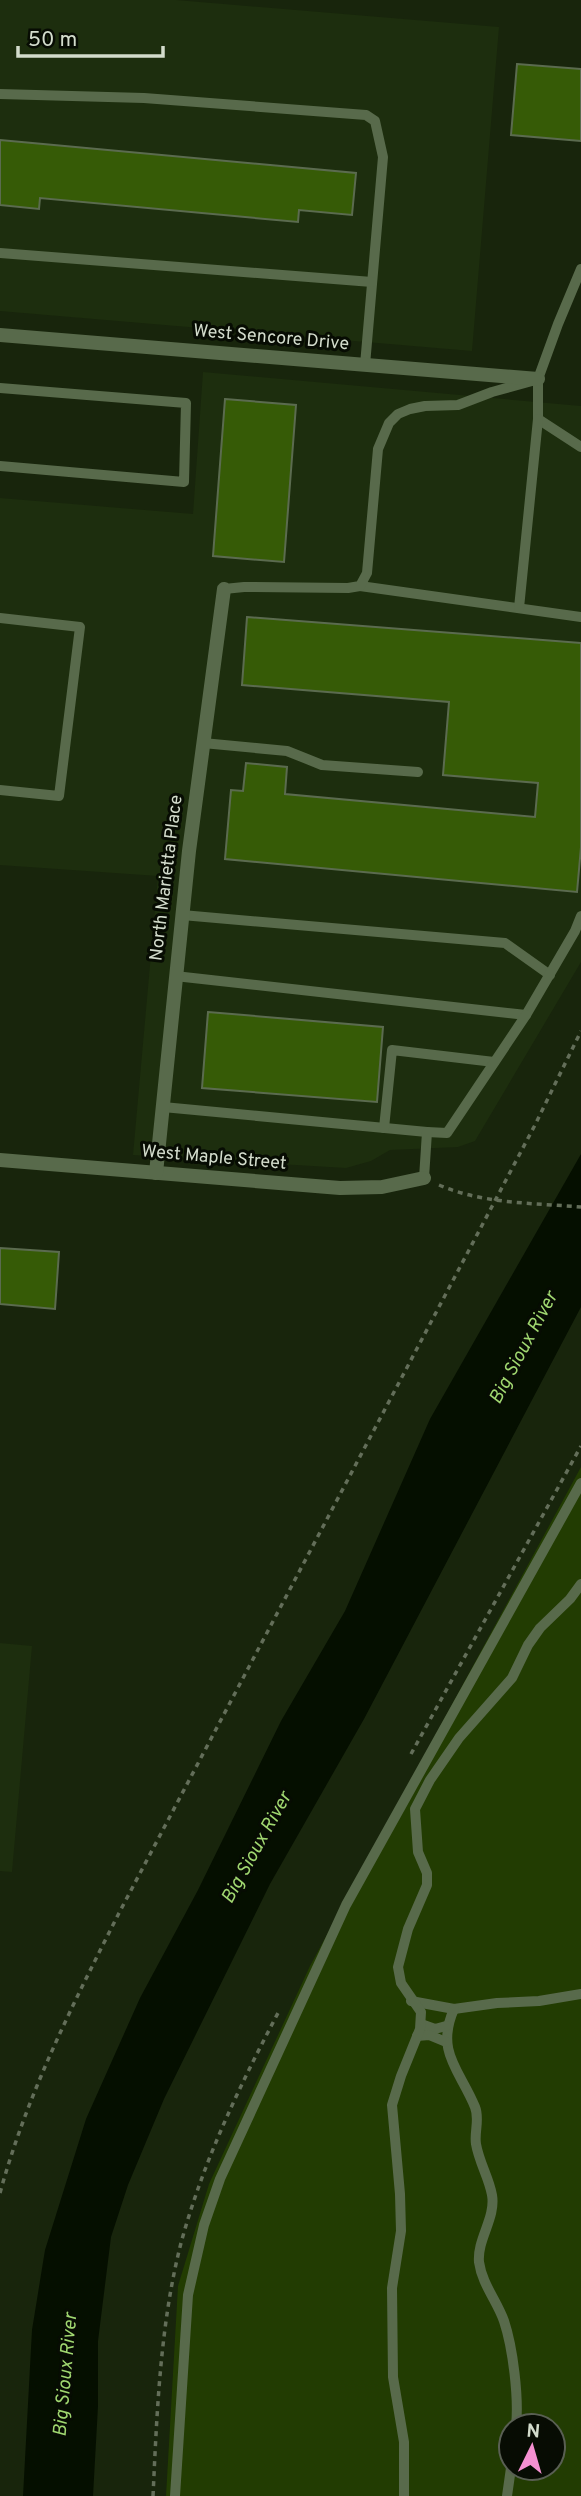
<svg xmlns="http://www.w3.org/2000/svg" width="581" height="2496" font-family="Overpass,sans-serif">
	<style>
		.built { fill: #1d2e0e }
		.green { fill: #223c02; fill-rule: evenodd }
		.water { fill: #050f00 }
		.building { fill: #365b06; stroke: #5b6b4f; stroke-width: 2 }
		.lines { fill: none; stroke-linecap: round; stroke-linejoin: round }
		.path { stroke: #636e59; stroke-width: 3.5; stroke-dasharray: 5 5; stroke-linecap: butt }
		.service { stroke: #586a4b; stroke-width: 10 }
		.minor { stroke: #586a4b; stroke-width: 14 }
		.labels { text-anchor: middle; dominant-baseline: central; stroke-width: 6; stroke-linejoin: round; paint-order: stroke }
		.street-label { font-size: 18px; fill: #d3dccc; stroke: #070c03 }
		.water-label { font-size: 19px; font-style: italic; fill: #a0d770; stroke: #070c03 }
	</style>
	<rect width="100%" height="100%" fill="#18250c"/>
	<g class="built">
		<polygon points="0,0 176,0 499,27 472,351 0,311"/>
		<polygon points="203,372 581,406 581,962 475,1141 458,1147 390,1150 371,1161 346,1168 133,1155 158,876 0,865 0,498 193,514"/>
		<polygon points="0,1643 32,1646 12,1872 0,1871"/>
	</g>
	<path class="green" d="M581,1467v1029h-415l12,-210 31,-102 101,-218zM511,2426h42v42h-42z"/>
	<polygon class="water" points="581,1154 581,1307 364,1719 270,1884 164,2099 128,2185 111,2237 98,2341 98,2406 93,2496 23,2496 32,2330 45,2250 86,2119 140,1998 198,1890 281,1721 345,1611 430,1419"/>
	<g class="building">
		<polygon points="517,64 581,69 581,141 511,135"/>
		<polygon points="0,140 356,173 352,215 299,210 298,222 40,198 39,209 0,205"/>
		<polygon points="225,399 296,405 284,562 213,556"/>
		<polygon points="247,617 581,643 581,847 577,892 225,859 231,790 243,791 246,763 287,767 285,794 535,817 538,783 443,775 449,702 242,685"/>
		<polygon points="208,1012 383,1027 377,1102 202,1088"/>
		<polygon points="0,1248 59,1252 55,1309 0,1304"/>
	</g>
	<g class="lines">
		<g class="path">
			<path d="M439,1185c44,19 95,18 142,22"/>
			<polyline points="411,1754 581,1446"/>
			<path d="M0,2193c27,-99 73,-189 119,-280l416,-788 46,-94"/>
			<path d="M153,2496c4,-84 7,-171 28,-253 22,-81 58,-156 97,-230"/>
		</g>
		<g class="service">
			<polyline points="0,94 144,98 366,115 375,121 383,157 365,365"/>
			<polyline points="0,253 372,282"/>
			<polyline points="581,269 558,324 538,379 538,419 581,447"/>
			<polyline points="0,388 186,403 184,482 0,466"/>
			<polyline points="360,586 581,617"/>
			<polyline points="224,589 244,587 348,588 360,586 367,573 378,449 389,423 398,414 410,409 425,406 458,405 492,392 532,381"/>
			<polyline points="519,608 538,419"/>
			<polyline points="0,618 80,627 59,796 0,790"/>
			<polyline points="203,743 287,751 322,765 418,772"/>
			<polyline points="182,915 505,943 550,975"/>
			<polyline points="175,976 526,1015 575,931 581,916"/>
			<polyline points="163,1107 427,1132"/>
			<polyline points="384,1128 392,1050 494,1062"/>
			<polyline points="424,1178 427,1132 447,1133 526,1015"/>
			<polyline points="411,2001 454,2009 497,2003 539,2001 581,1994"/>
			<path d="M454,2009c-19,43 6,61 21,98 5,12 -1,25 1,37 3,18 13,34 16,51 4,23 -15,44 -13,67 3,22 18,39 25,59 9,27 15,77 12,105"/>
			<polyline points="421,2024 435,2029 446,2026"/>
			<polyline points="417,2036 429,2035 446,2042"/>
			<polyline points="175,2496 188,2295 204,2225 220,2179 346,1905 581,1483"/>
			<polyline points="404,2496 404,2442 393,2377 392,2288 401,2231 400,2194 392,2105 401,2076 420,2029 421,2012 401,1983 398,1967 408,1929 427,1885 427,1873 418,1852 415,1809 430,1780 459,1738 512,1678 528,1645 540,1628 570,1599 581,1584"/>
			<polyline points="507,2496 511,2468"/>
		</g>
		<g class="minor">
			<polyline points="0,335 538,379"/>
			<polyline points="0,1160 340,1188 382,1187 424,1178"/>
			<polyline points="156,1173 189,851 224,589"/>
		</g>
	</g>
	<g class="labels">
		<g class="street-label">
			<text transform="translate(271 338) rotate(5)">West Sencore Drive</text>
			<text transform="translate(167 878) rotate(-83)">North Marietta Place</text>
			<text transform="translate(214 1158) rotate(5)">West Maple Street</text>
		</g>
		<g class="water-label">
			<text transform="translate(524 1348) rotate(-62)">Big Sioux River</text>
			<text transform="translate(257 1848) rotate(-61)">Big Sioux River</text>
			<text transform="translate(66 2375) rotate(-85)">Big Sioux River</text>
		</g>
	</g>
	<g transform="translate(532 2447) rotate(5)"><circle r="33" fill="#070c03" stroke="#595f53" stroke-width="2"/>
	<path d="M0-5L12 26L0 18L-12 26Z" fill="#f590d1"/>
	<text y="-10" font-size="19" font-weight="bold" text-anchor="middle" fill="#d3dccc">N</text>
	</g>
	<path d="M18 46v10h145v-10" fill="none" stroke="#d3dccc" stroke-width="3.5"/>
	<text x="28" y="46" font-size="21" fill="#d3dccc" stroke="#070c03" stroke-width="5" paint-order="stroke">50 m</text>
</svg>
